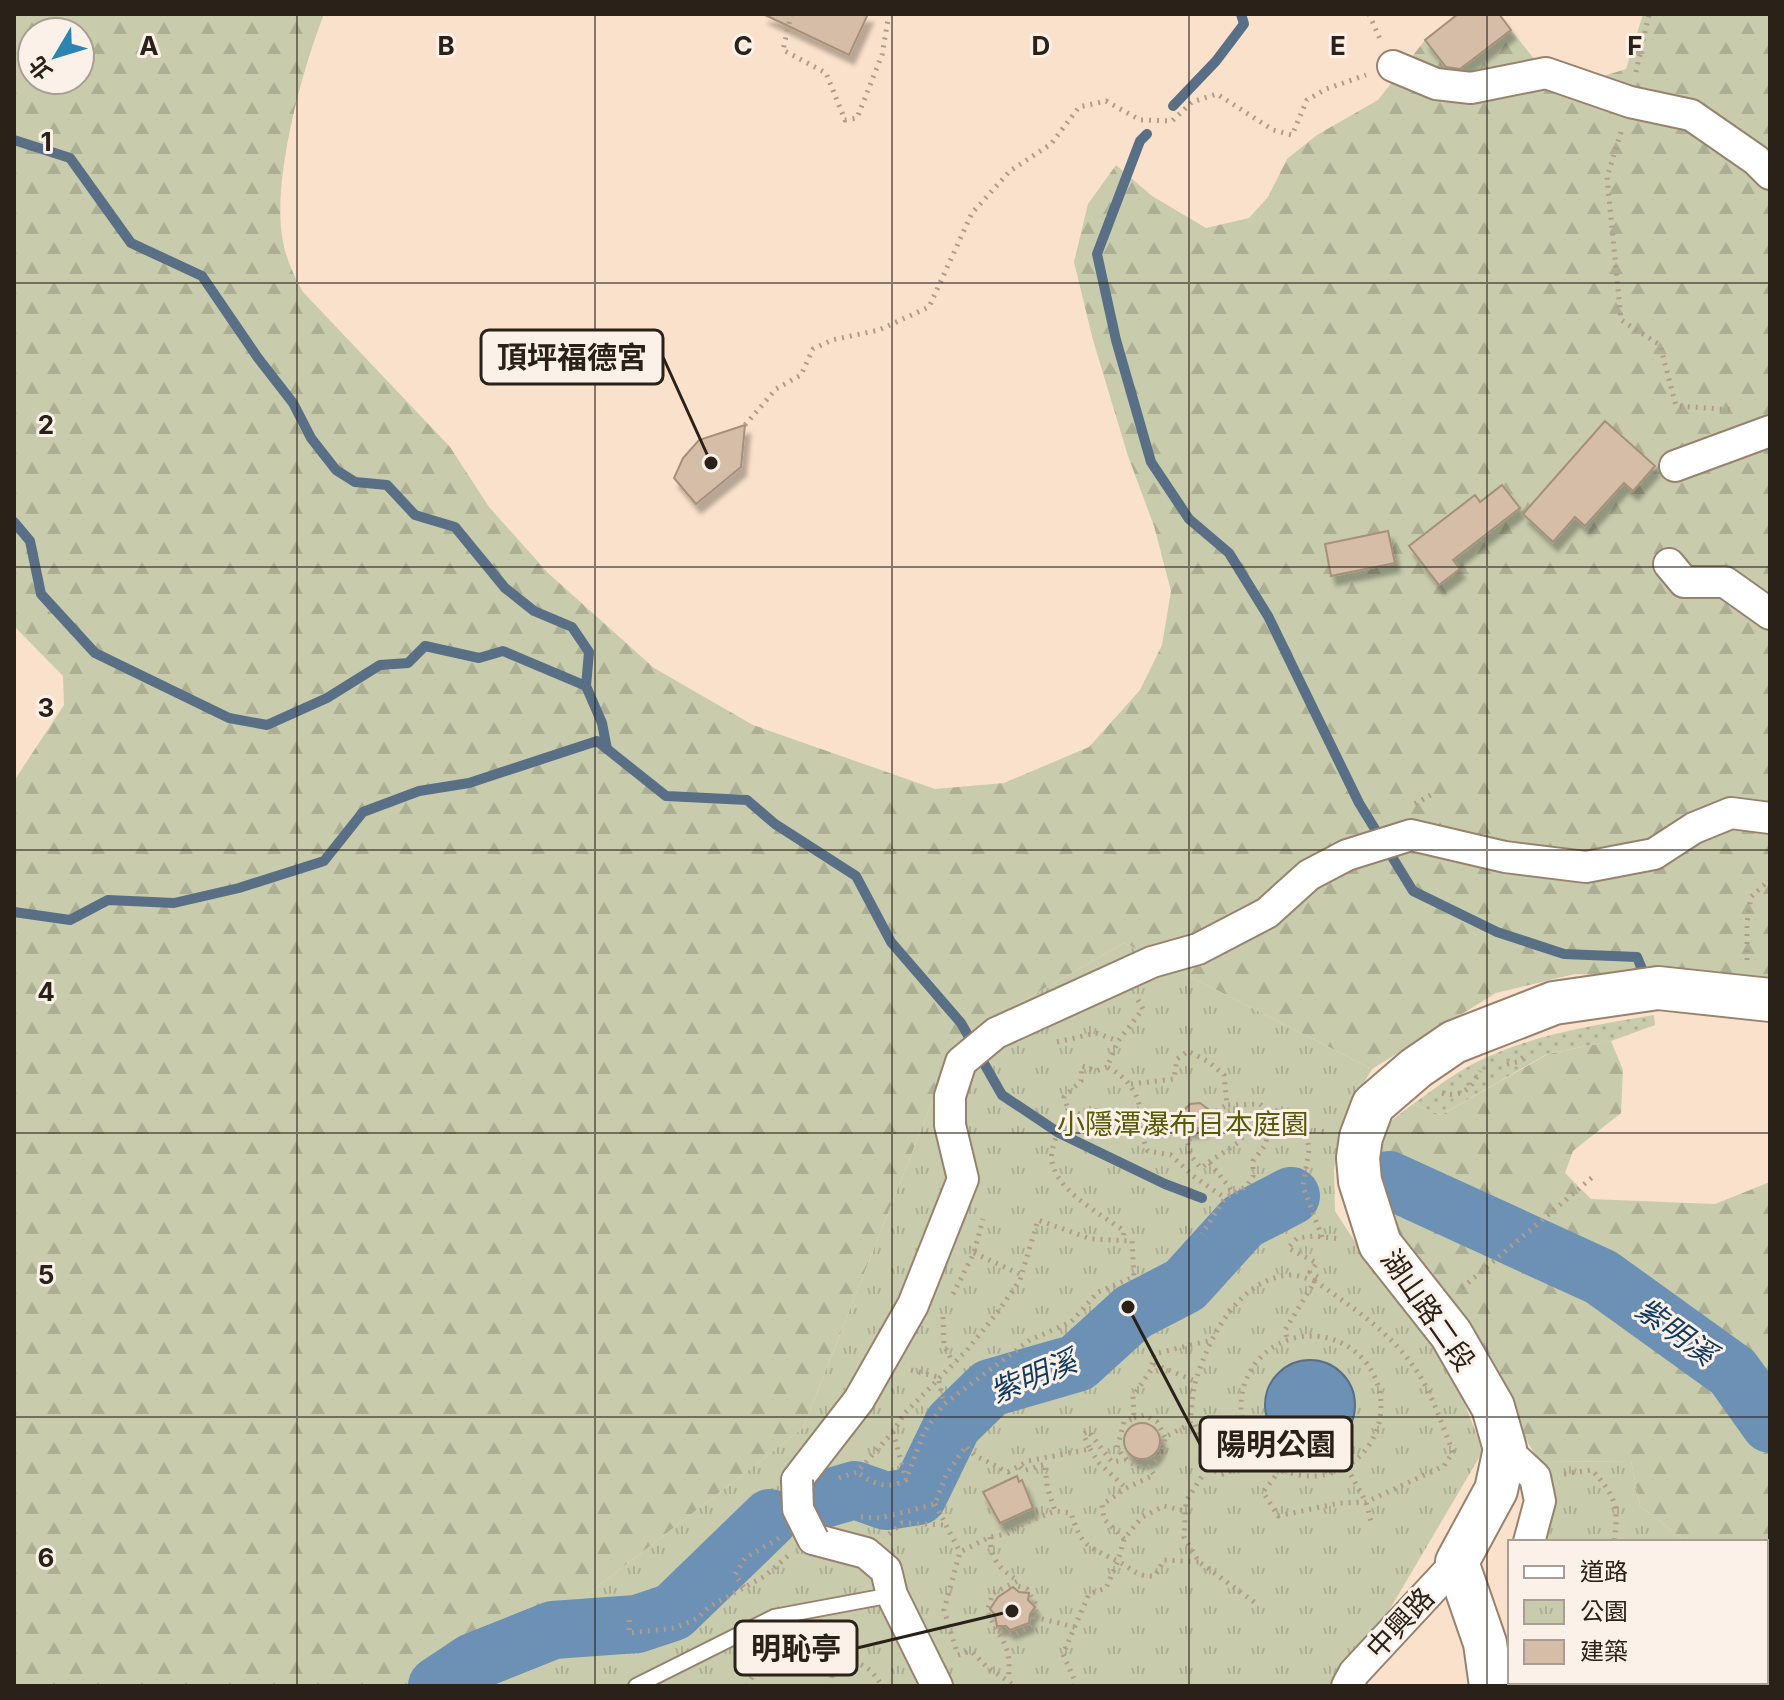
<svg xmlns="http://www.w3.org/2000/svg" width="1784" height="1700" font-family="Inter,'Noto Sans TC',sans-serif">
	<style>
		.forest { fill: url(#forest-firs); fill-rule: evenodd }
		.park { fill: url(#park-tufts) }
		.garden { fill: url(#garden-dots) }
		.water { fill: #6c91b5; stroke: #586f86; stroke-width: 2 }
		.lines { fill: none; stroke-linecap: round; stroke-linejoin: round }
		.stream { stroke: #586f86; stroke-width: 10 }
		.river { stroke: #6c91b5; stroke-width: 58 }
		.building { fill: #d5bda8; stroke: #a6907b; stroke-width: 2; filter: url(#shadow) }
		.lane-casing { stroke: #98826e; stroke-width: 18 }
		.street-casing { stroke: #98826e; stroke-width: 34 }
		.secondary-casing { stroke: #98826e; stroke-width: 46 }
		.path { stroke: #b09c8b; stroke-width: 5; stroke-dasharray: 2 6; stroke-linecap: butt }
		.lane { stroke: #fff; stroke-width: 14 }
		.street { stroke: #fff; stroke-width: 30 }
		.secondary { stroke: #fff; stroke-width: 42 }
		.street-bridge-casing { stroke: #98826e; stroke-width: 34; stroke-linecap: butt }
		.street-bridge { stroke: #fff; stroke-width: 30 }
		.grid { fill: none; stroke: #2a2119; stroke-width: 2; stroke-opacity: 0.55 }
		.labels { text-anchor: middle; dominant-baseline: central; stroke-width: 6; stroke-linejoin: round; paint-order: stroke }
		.park-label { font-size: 28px; fill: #575a06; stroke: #fcf1e9 }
		.street-label { font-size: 28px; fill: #2a2119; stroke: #fcf1e9 }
		.water-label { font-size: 30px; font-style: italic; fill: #103b5f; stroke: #fcf1e9 }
		.grid-label { font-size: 26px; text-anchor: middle; font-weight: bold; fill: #2a2119; stroke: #fcf1e9; stroke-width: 6; stroke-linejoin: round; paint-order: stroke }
		.leader { fill: none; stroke: #2a2119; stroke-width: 3 }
		.callout-dot { fill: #2a2119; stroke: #fcf1e9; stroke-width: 3 }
		.callout { fill: #fcf1e9; stroke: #2a2119; stroke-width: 3 }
		.callout-label { font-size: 30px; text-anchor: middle; font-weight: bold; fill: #2a2119 }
	</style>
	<defs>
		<pattern id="forest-firs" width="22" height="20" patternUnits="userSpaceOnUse" patternTransform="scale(2)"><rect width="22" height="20" fill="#c8ccac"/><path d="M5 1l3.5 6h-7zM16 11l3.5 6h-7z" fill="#acaf93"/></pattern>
		<pattern id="park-tufts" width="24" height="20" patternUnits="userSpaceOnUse" patternTransform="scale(2)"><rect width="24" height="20" fill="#c8ccac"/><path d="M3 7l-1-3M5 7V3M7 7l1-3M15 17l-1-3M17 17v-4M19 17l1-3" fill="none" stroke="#acaf93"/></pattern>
		<pattern id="garden-dots" width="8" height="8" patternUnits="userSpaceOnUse" patternTransform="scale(2)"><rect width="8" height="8" fill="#c8ccac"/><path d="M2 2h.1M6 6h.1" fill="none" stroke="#acaf93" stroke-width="1.8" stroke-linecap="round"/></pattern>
		<filter id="shadow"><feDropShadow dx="5" dy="9" stdDeviation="2" flood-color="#0004"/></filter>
	</defs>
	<rect width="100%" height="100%" fill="#fae1cb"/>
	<g class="forest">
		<path d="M14,14h310c-22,56 -51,162 -42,222 3,21 11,38 21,56l147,155 39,60 59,66 106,95 99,57 182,64 69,-6 85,-36 51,-57 22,-45 9,-54 -17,-65 -26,-70 -35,-116 -19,-78 14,-58 28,-39 36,31 54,32 43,-10 19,-21 19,-38 30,-24 61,-35 47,-60 27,35 59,-45 48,60 67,-21 17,-55h127v968l-195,-8 -79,19 -124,76 -248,-126 -167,96 -154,389 -334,258h-455v-905l50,-76 -1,-29 -49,-50zM32,32h48v48h-48z"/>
		<polygon points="1611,1041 1623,1070 1621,1113 1573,1151 1565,1173 1591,1199 1715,1204 1770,1182 1770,1686 1524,1686 1525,1682 1766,1682 1766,1542 1682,1542 1681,1538 1640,1506 1631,1461 1540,1462 1528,1443 1502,1388 1428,1288 1377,1194 1379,1133 1392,1120 1413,1104 1441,1115 1548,1054"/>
	</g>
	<g class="park">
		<polygon points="1124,943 1372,1069 1345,1116 1334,1169 1335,1211 1361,1251 1449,1363 1483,1451 1387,1614 1328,1686 469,1686 803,1428 957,1039"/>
		<polygon points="1631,1461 1640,1506 1681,1538 1682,1542 1538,1542 1540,1462"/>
	</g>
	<path class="garden" d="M1654,1015l1,10 -44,16 -64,13 -106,61 -28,-11c16,-11 33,-25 51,-35 58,-33 125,-43 190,-54z"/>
	<circle class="water" cx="1310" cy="1405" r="45"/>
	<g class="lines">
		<g class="stream">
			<polyline points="1173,106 1216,61 1244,24 1241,14"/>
			<polyline points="1147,134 1140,141 1097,254 1116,340 1151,462 1189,519 1229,553 1268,616 1359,803 1413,891 1497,932 1564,954 1637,957 1644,974"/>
			<polyline points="14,140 70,158 131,243 202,276 258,358 293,403 311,438 336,470 355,482 387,485 415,515 455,527 505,588 534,611 572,627 589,652 586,686 602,723 607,749"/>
			<polyline points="14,522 30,541 41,594 95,653 229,718 267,725 327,698 380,665 408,663 425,646 479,658 503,651 586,686"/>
			<polyline points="14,912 70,920 108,900 174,903 239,888 324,861 363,812 419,791 469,783 597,741 666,796 747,800 775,824 856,876 891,942 961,1023 1002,1095 1059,1133 1165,1184 1202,1198"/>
			<polyline points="1235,1217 1243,1221"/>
		</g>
		<g class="river">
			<polyline points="1389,1180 1601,1277 1733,1372 1770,1424"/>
			<polyline points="824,1499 855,1490 886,1501 918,1496 953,1424 990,1388 1077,1363 1133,1312 1185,1285 1243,1221 1291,1196"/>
			<polyline points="437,1686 473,1662 553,1630 637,1624 673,1612 770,1518"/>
		</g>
	</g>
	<g class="building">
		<polygon points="763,14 868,14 849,55"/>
		<polygon points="1458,14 1499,14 1511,30 1460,69 1446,67 1425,40"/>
		<polygon points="1605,421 1655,466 1633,491 1624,483 1585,526 1575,517 1553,542 1523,514"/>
		<polygon points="745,425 741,467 696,504 674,478 683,458 699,440"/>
		<polygon points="1502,485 1520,508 1453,560 1460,569 1439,585 1409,546 1475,495 1480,502"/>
		<polygon points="1388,531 1395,563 1331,576 1325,544"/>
		<polygon points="1200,1103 1208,1109 1209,1119 1202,1128 1186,1129 1183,1112 1190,1104"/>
		<circle cx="1142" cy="1441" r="18"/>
		<polygon points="1017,1476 1019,1482 1022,1480 1033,1508 1000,1523 983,1492"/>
		<polygon points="1013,1587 1019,1592 1029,1593 1028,1600 1035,1607 1030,1614 1029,1623 1010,1630 1006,1626 997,1626 995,1615 990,1609 998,1597"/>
	</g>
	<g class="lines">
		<g class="lane-casing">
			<polyline id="lane" points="636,1686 774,1617 892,1595"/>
		</g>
		<g class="street-casing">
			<g id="street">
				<polyline points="1393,66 1436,84 1471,88 1546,73 1630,102 1691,115 1756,160 1770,174"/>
				<polyline points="1675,466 1770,431"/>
				<polyline points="1669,564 1684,582 1725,582 1770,614"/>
				<polyline points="1505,1449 1535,1477 1540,1501 1529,1542"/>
				<polyline points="797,1480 859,1400 913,1305 963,1179 950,1125 950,1096 961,1062 996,1033 1152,962 1198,949 1267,913 1309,875 1347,855 1411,835 1505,857 1586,867 1654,854 1694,828 1731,813 1770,818"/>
				<polyline points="813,1539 866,1553 886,1570 892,1595 937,1686"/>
				<polyline points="1538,1682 1542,1686"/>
				<polyline points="1347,1686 1354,1673 1457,1562"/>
			</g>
		</g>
		<g class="secondary-casing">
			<polyline id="secondary" points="1491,1686 1485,1643 1457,1562 1496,1490 1505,1449 1493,1407 1451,1334 1380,1244 1360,1181 1358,1158 1361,1137 1373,1105 1416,1068 1454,1042 1554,1003 1658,988 1770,1000"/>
		</g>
		<g class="path">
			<polyline points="791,14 783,50 826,73 845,120 857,118 882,55 889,14"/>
			<polyline points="1369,14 1380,39"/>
			<polyline points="1636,72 1649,14"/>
			<polyline points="1621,132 1607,177 1621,320 1660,345 1676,406 1734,410"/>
			<polyline points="745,425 776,389 801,375 813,349 832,340 879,330 929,307 972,213 1010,171 1051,144 1079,107 1106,101 1140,120 1172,121 1192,102 1217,94 1273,130 1292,135 1307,100 1326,89 1366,75"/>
			<polyline points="1415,804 1434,793"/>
			<polyline points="1747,960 1747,922 1751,897 1766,883 1770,883"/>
			<path d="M1138,1000l5,9 -25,32 -11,26c22,11 32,27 35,52 2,12 -1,20 6,32l23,4 22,21 32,22"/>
			<polyline points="1057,1042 1096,1033 1118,1041"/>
			<polyline points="1507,1064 1517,1062 1526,1055"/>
			<polyline points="1107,1067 1096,1071 1082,1066 1081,1081 1064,1097 1068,1109 1097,1122 1143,1121"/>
			<polyline points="1131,1084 1174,1079 1177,1059 1188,1051 1209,1062 1224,1075 1227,1105 1260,1104 1270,1113 1266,1144 1253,1161 1253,1176 1247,1186 1225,1198 1202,1234"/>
			<path d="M1442,1093c20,5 30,-5 38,-22"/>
			<path d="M1068,1109c-5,14 -13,28 -16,42 -6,35 48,62 72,80l-1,9"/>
			<polyline points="1209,1115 1227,1105"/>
			<polyline points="1270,1125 1306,1129"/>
			<polyline points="1209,1162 1239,1142 1249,1128 1218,1131 1187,1140 1191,1156 1201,1168 1209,1162 1234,1193"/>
			<polyline points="1322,1237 1303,1186 1309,1150 1306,1129 1325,1132"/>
			<polyline points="974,1253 1022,1275"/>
			<polyline points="1462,1288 1595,1175"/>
			<polyline points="953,1294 974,1253 983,1219"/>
			<polyline points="943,1317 944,1345 953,1363"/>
			<circle cx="1311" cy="1406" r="70"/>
			<polyline points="1154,1364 1195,1381"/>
			<polyline points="911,1370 938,1377 944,1404"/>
			<polyline points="1134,1418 1144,1415 1157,1422 1165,1437"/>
			<path d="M1190,1423c2,-14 2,-30 6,-43 13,-43 44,-103 95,-105 8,0 16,4 24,6l3,-4 -8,-5 7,-9 -29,-15 9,-10 17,-2 28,3"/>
			<polyline points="893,1432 906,1479"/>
			<polyline points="1090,1449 1099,1463 1126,1488"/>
			<polyline points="1020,1467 1023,1471 1045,1464 1047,1486 1055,1511"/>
			<path d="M1149,1467c-16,1 -23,-7 -32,-19l7,-26 10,-4 -1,-22 18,-26 3,-16 58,-14"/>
			<polyline points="1208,1467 1221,1475 1233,1470 1225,1450 1247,1437"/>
			<polyline points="1347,1468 1366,1502 1372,1525"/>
			<path d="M1280,1470l-17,22 15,24 62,-13 26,-1 78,-36 9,-14c-12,-29 -21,-60 -39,-85 -26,-37 -64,-61 -99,-86l-30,49 2,9"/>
			<path d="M1564,1474l28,-4c24,27 27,36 22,72"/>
			<path d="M839,1478l18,-6 36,-40 11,-18 63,-64 30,-37 23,-33 18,-60 53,19 41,2 2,36 -36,15 -27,30 -41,18 -86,64 -20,28 -18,48c-18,10 -33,4 -49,-8"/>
			<polyline points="935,1504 960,1552"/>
			<polyline points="861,1517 881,1518 935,1504 946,1475 966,1446 974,1455 1008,1472 1028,1461 1090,1449 1083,1434 1088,1431 1112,1462 1125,1460"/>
			<polyline points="889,1534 902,1523 944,1525"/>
			<path d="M990,1537c1,23 9,31 28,44l-25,12 -6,18c13,28 26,35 21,69"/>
			<polyline points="1124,1539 1104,1519 1102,1505 1126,1488 1154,1475 1149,1467 1163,1454 1165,1437 1194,1422 1208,1467 1186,1501 1184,1537 1199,1562 1257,1604"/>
			<polyline points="744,1587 735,1575 745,1558 779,1538"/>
			<polyline points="1034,1617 1075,1627"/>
			<polyline points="629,1620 629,1633 675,1628 698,1618 709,1607 765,1576 789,1555"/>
			<polyline points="1001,1632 1014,1635 1031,1626 1037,1607 1027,1589 1014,1585"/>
			<path d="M956,1649l-12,-39 16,-58 30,-15 17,-3 18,-11 30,-12 16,2c11,36 18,33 48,49 16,8 17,15 36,14l9,-16 35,2"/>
			<polyline points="958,1655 971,1651 986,1666 1015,1686"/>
			<path d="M747,1686c3,-5 6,-12 10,-16 17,-16 65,-21 87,-18l2,11c18,-2 27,8 36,23"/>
			<polyline points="831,1686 832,1676 846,1663"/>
			<polyline points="1074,1686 1075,1681 1063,1654 1089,1594 1106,1588 1118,1561 1124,1539 1142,1517 1164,1506 1186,1511"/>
		</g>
		<use href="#lane" class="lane"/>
		<use href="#street" class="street"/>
		<use href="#secondary" class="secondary"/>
		<g class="street-bridge-casing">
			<polyline id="street-bridge" points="797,1480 798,1509 813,1539"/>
		</g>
		<use href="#street-bridge" class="street-bridge"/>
	</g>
	<path class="grid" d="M297,14v1672M595,14v1672M892,14v1672M1189,14v1672M1487,14v1672M14,283h1756M14,567h1756M14,850h1756M14,1133h1756M14,1417h1756"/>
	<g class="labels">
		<g class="park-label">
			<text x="1183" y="1124">小隱潭瀑布日本庭園</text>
		</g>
		<g class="street-label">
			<text transform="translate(1428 1310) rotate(55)">湖山路二段</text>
			<text transform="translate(1400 1623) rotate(-47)">中興路</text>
		</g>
		<g class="water-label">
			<text transform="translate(1676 1331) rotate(36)">紫明溪</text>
			<text transform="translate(1033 1376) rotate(-22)">紫明溪</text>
		</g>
	</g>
	<g class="grid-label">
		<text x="149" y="55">A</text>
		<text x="446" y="55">B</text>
		<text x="743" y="55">C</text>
		<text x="1041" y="55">D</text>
		<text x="1338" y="55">E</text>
		<text x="1635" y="55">F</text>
		<text x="46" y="151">1</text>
		<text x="46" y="434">2</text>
		<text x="46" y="717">3</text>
		<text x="46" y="1001">4</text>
		<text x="46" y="1284">5</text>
		<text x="46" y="1567">6</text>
	</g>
	<path class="leader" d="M711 463L663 357M1128 1307L1200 1444M1012 1611L857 1648"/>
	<g class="callout-dot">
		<circle cx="711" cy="463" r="8"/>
		<circle cx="1128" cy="1307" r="8"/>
		<circle cx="1012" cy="1611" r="8"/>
	</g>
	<g class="callout">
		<rect x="481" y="330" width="182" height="54" rx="8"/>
		<rect x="1200" y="1417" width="152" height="54" rx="8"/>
		<rect x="735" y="1621" width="122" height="54" rx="8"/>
	</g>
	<g class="callout-label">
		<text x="572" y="368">頂坪福德宮</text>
		<text x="1276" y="1455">陽明公園</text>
		<text x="796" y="1659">明恥亭</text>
	</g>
	<rect width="1784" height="1700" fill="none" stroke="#2a2119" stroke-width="32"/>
	<rect x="1508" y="1540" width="260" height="144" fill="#fcf1e9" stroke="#a89e96" stroke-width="2"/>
	<rect x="1524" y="1566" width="40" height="12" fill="#ffffff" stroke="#a89e96" stroke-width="2"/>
	<text x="1580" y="1580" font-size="24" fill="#2a2119">道路</text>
	<rect x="1524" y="1600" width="40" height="24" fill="url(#park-tufts)" stroke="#a89e96" stroke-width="2"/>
	<text x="1580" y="1620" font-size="24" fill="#2a2119">公園</text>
	<rect x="1524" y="1640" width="40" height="24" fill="#d5bda8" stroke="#a89e96" stroke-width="2"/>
	<text x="1580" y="1660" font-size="24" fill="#2a2119">建築</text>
	<g transform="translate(56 56) rotate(232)"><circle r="38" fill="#fcf1e9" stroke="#a89e96" stroke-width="2"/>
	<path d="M0-6L14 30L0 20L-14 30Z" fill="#2c84b2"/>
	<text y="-12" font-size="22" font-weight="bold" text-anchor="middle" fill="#2a2119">北</text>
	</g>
</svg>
